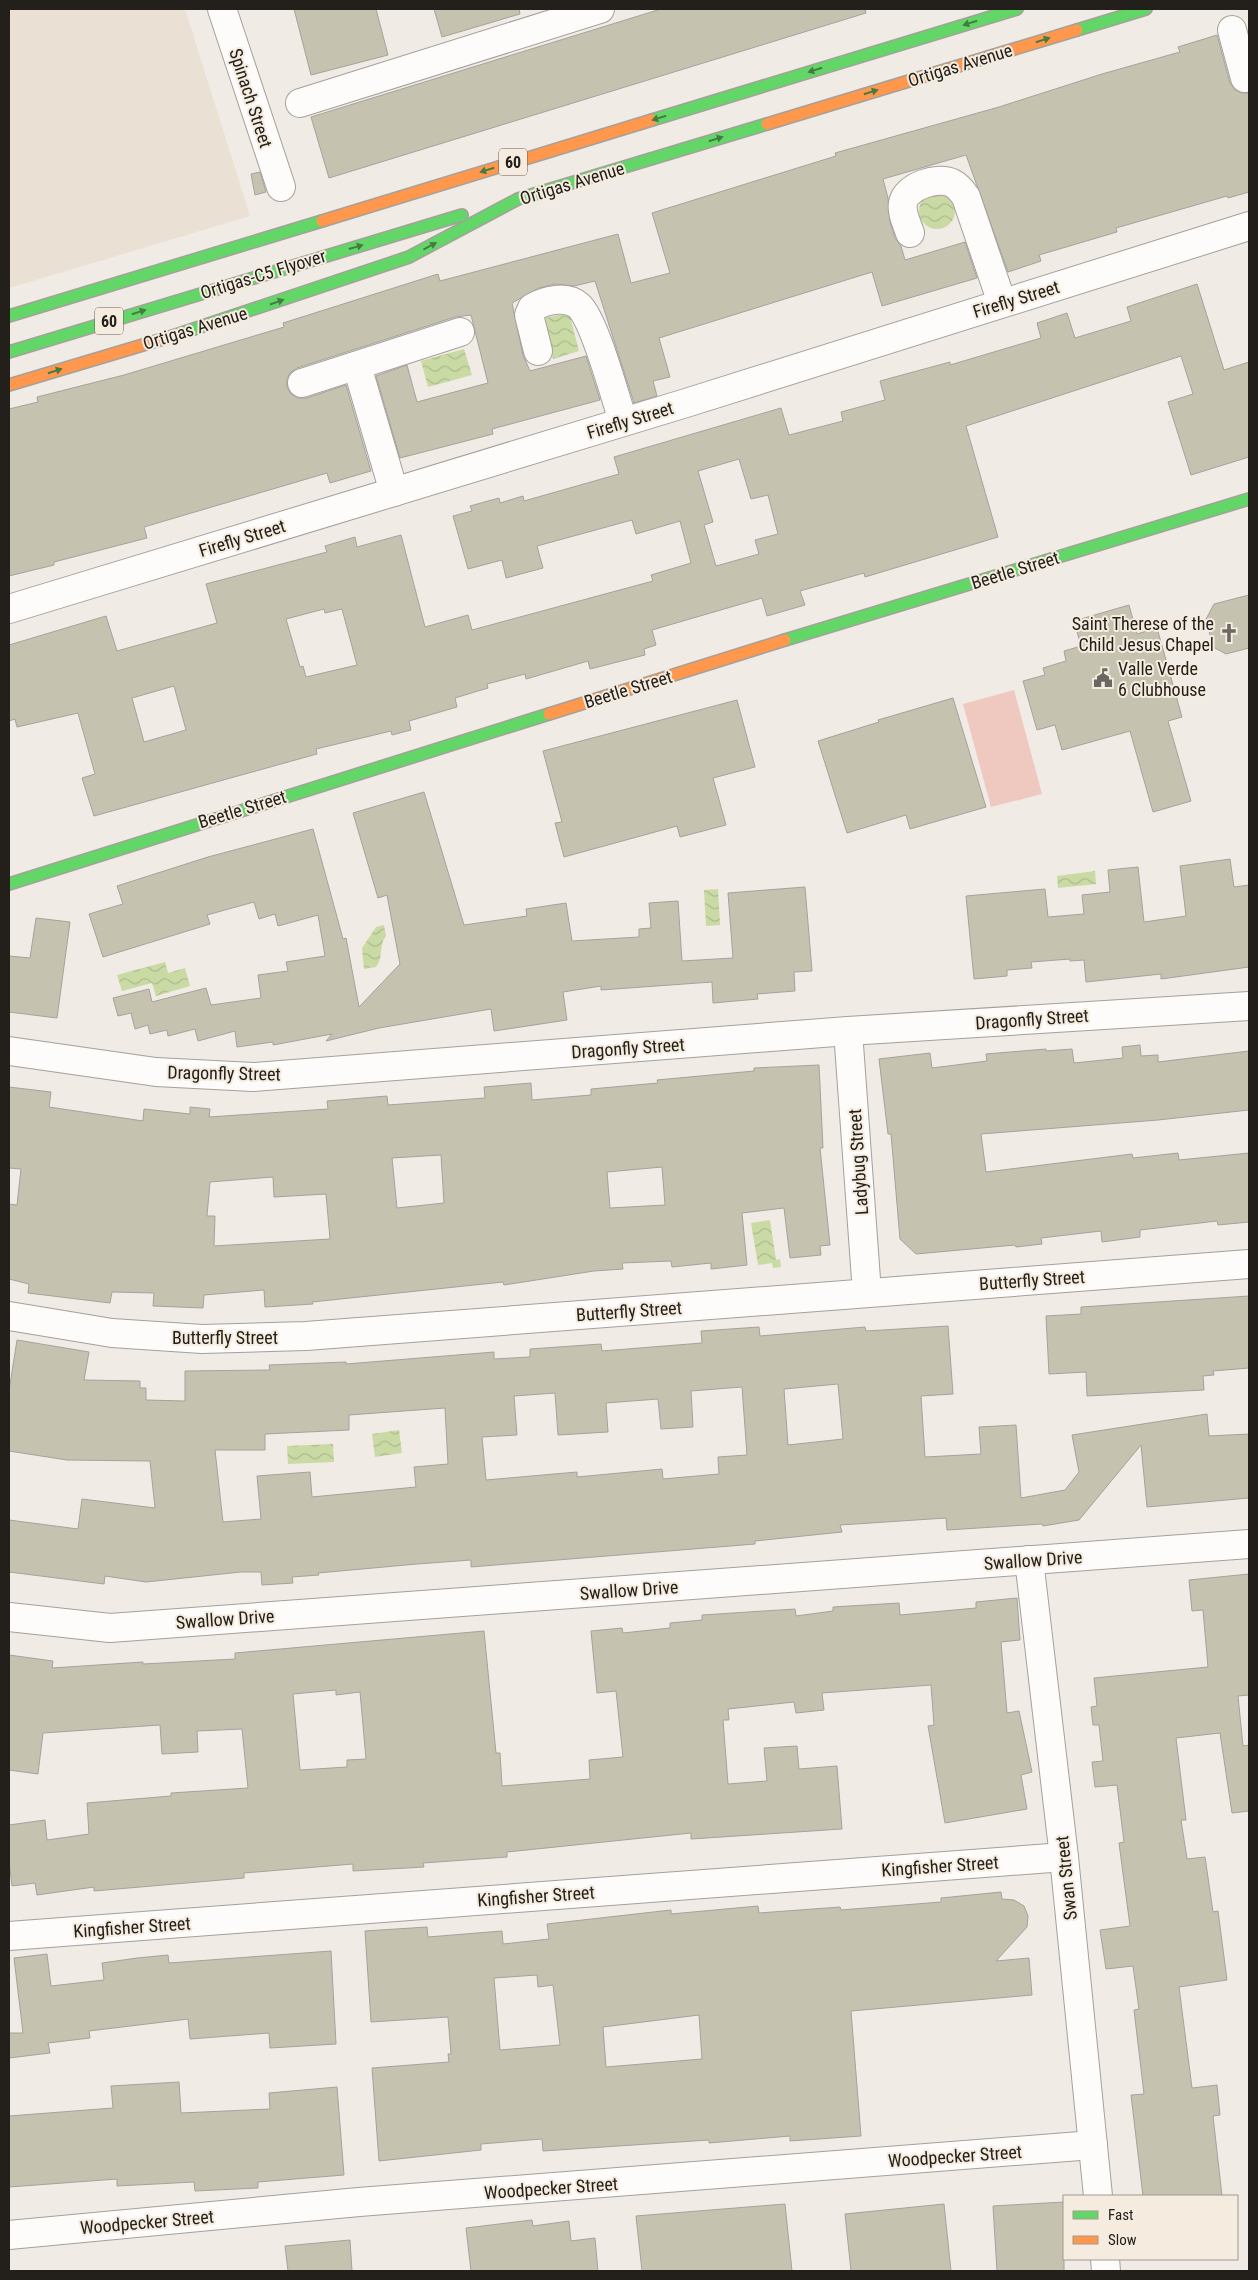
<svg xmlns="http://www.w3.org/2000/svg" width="1258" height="2280" font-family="'Roboto Condensed',sans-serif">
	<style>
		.built { fill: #eae0d3 }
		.pitch { fill: #efc8c0 }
		.water { fill: url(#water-waves) }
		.building { fill: #c6c2b0; stroke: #a5a29d; fill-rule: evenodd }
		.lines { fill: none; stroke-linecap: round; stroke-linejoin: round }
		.street-casing { stroke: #a4a09b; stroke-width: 30 }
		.fast-casing { stroke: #a4a09b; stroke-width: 14 }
		.slow-casing { stroke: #a4a09b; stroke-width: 14 }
		.street { stroke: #fdfcfb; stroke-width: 28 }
		.fast { stroke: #63d668; stroke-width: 11 }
		.slow { stroke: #ff974d; stroke-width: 11 }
		.oneway { fill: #437b42 }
		.labels { text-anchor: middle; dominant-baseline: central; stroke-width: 4; stroke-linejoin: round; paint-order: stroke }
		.shield { fill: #f5ecdf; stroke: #625d56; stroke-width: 1 }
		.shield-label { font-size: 16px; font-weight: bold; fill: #23201c }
		.street-label { font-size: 18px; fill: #23201c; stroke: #f5ecdf }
		.poi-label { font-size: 18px; fill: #23201c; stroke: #f5ecdf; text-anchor: end }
	</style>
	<defs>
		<pattern id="water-waves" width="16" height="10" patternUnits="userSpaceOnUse" patternTransform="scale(1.25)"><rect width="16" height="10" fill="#cadaa4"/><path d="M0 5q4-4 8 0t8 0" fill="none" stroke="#adbb8d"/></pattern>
	</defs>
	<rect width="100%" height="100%" fill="#f0ebe4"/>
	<polygon class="built" points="9,9 185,9 250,216 9,288"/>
	<polygon class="pitch" points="1014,690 1042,794 991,807 963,704"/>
	<g class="water">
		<circle cx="937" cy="211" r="18"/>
		<polygon points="569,312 579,351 553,359 542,319"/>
		<polygon points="464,349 472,375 428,387 421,361"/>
		<polygon points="1095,871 1096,884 1058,888 1057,876"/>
		<polygon points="718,889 720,925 706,926 704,890"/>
		<path d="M384,925l2,11c-8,10 -2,21 -10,31l-12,2 -2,-21 14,-21z"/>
		<polygon points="165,962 168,973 185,968 190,986 156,996 152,983 122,991 117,975"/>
		<polygon points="770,1220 776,1260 780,1259 781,1267 773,1268 772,1263 758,1265 751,1223"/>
		<polygon points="399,1430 402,1453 375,1457 372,1434"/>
		<polygon points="333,1444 334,1462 288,1464 287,1446"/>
	</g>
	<g class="building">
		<polygon points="294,9 376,9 388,55 311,75"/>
		<polygon points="434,9 519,9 520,14 442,37"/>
		<polygon points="661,9 865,9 866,13 329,178 311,117"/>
		<polygon points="1217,35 1230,83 1235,90 1242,93 1249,93 1249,192 1228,198 1227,196 1116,228 1117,232 1039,255 1041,261 1008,272 966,155 883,179 888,198 890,222 895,238 901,246 905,260 965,242 977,278 882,306 872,272 659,338 670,377 653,381 657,396 634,403 595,281 574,286 555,284 539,288 512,303 523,355 530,371 586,356 600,400 492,429 493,434 400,458 376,376 407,365 417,402 488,383 471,315 455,317 297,368 290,373 287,379 287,387 291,394 298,398 307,398 346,385 371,471 330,483 327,473 144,527 147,538 54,562 54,565 9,576 9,409 38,402 37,397 124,375 284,327 283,323 438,274 440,281 618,234 631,283 670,273 652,213 836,156 835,153 999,107 1102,74 1180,52 1178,47"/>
		<polygon points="260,172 266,192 255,195 251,174"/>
		<path d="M1197,284l27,86 25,-8v95l-58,18 -23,-73 25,-8 -12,-38 -215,70 32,111 -133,40 -1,-4 -64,18 5,14 -38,11 -5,-18 -110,32 4,15 -12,4 1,6 -55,14 -2,-8 -62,18 -1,-5 -38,10 1,4 -33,10 2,9 -48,14 2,9 -19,5 -1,-4 -75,18 1,5 -223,62 -12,-38 13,-4 -17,-61 -61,14 -2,-8 -6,2v-76l97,-29 11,35 100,-28 -11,-39 121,-32 -2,-6 30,-9 2,10 44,-12 24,92 43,-12 4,15 181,-49 -2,-6 40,-12 -11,-42 -44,13 -4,-14 -95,26 6,22 -37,10 -4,-18 -34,9 -15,-53 19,-5 -2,-5 29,-8 1,5 23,-7 1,5 95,-27 -5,-17 167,-49 8,27 54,-14 -2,-9 44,-12 -5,-19 70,-19v3l91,-27 -4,-15 30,-10 8,25 56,-17 -4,-14zM739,459l12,40 17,-4 10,39 -23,6 4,14 -43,12 -12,-41 9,-3 -15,-51zM324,609l1,4 17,-4 15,56 -51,12 -3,-11 -3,1 -14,-48zM174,686l12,44 -42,12 -12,-44z"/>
		<polygon points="1249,595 1249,648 1226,654 1213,647 1206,619 1214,604"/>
		<polygon points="1129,605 1137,634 1157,628 1182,717 1168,721 1191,801 1153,812 1130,731 1062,750 1055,725 1037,730 1023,681 1045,675 1043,668 1066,661 1064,651 1081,646 1074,621"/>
		<polygon points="953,698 986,807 910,829 906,815 847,833 818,741 879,722 878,720"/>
		<polygon points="737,700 755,767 713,778 726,825 680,837 677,826 564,857 555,823 562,822 543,751"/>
		<polygon points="424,792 464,925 527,916 526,909 566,903 572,941 639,937 639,929 651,928 649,903 678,901 682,961 733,958 728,893 805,887 812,971 794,972 795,991 757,994 758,999 713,1003 712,982 601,990 601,986 563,992 567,1020 494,1031 491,1009 379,1028 326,1041 332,1034 273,1045 273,1042 237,1047 235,1031 198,1041 195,1029 168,1036 167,1030 150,1034 148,1025 135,1029 131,1013 118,1016 113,998 149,989 152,1002 206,988 211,1005 261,998 258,975 288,971 286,962 325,956 318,915 278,926 275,914 259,919 254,902 207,915 210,924 103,957 89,914 123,904 117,886 208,857 313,829 343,939 346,938 359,1007 400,964 387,895 378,898 353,813"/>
		<polygon points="1230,859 1234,887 1249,885 1249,967 1161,979 1161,974 1086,982 1084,960 1070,961 1070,959 1031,962 1032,968 1007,970 1007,976 974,979 966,896 1045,889 1048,917 1084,914 1082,895 1110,892 1108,870 1138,867 1144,922 1186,916 1180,866"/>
		<polygon points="36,918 70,922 57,1018 9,1012 9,956 30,958"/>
		<polygon points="1140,1045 1141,1056 1158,1055 1158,1062 1249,1051 1249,1110 1158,1120 981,1134 986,1172 1132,1154 1133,1158 1178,1153 1179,1160 1249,1153 1249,1222 1218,1225 1217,1221 1140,1230 1140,1237 1102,1242 1101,1231 1041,1238 1042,1244 1016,1247 1015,1245 916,1254 900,1239 891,1134 888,1134 879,1059 930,1053 932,1068 987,1061 986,1054 1046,1049 1046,1051 1072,1049 1074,1063 1123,1058 1122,1047"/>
		<path d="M819,1065l4,83h-3l10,97 -10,1 1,9 -31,3 -6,-50 -42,5 5,52 -36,4v-6l-39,4 -1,-6 -49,2 1,6 -29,2 -90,14 -1,-3 -191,20 1,2 -48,3 -1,-17 -60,5 -1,13 -50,-2 1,-13 -42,-1 -2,11 -82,-10 1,-9 -20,-5v-75l8,1 4,-36 -12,-1v-81l42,5 -2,15 94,14 1,-12 46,5v-7l20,2 -1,8 119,-8 -1,-8 60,-5 1,9 97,-7 -1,-11 47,-4 1,17 59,-5v-6l67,-6 -1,-3 97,-9v-3zM441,1155l3,48 -47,5 -5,-50zM662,1167l3,38 -55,3 -3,-36zM273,1177l1,20 52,-3 4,45 -116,7 1,-30h-8l3,-34z"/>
		<polygon points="1249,1296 1249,1368 1213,1371 1214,1375 1203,1376 1204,1390 1087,1396 1086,1372 1049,1374 1046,1316 1081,1314 1081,1307"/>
		<path d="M948,1326l5,68 -32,2 4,61 56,-3 -2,-27 37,-2 5,73 44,-8 14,-18 -7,-37 135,-21 2,22 40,-2v64l-102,9 -6,-62 -62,75 -36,6 -1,-2 -95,6 -1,-12 -106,7 2,7 -87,9v3l-284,23v-7l-54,4 -99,9 1,2 -27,2 1,6 -31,2 -1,-13h-20l-95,10 -41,-6 -1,8 -95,-12v-52l69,9 4,-30 73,9 -5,-47 -83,-1 -58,-9v-60l8,-51 72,12 -5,28 56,1v7h6v12l39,1v-30l85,-1 -1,-5 77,-3v2l148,-12v7l36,-2v-8l71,-5 1,7 100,-8 -1,-12 58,-4 1,9 105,-9 1,4zM838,1384l5,55 -55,6 -4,-56zM742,1387l5,68 -29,2 1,17 -56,5 -1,-10 -85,8v-5l-91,8 -4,-43 35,-2 -3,-39 41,-3 3,42 50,-3 -2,-29 52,-4 3,30 32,-2 -2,-36zM445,1408l3,56 -34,3 2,20 -104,10 -2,-25 -53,4 4,43 -38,3 -8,-72h50v-16l84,-4v-15z"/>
		<polygon points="1249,1574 1249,1695 1238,1696 1243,1746 1249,1745 1249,1811 1232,1813 1220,1733 1176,1738 1186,1820 1181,1820 1187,1859 1205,1857 1213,1912 1218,1911 1227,1980 1179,1987 1192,2088 1217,2085 1220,2115 1213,2116 1222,2196 1143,2196 1131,2095 1144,2094 1134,2010 1139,2009 1133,1966 1106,1969 1100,1930 1130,1926 1119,1843 1124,1842 1117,1785 1095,1787 1092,1762 1103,1761 1099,1725 1093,1725 1091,1707 1097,1706 1094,1678 1208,1667 1203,1610 1192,1611 1189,1580"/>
		<path d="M1017,1598l3,42 -19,2 6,71 12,-2 13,61 -11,3 6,34 -82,14 -17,-97 6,-1 -3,-40 -109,8 2,17 -28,3 -2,-11 -66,7 1,11h-6l5,64 39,-3 -3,-33 33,-2 2,23 38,-3 5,63 -151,10v-6l-184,19v5l-84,6 1,4 -71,4v-7l-109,9v5l-150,13v-4l-57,8 -2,-12 -23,3 -3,-25v-36l36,-5 2,20 42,-6 -2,-31 84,-7v-3l77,-5 -6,-59 -45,2 1,21 -36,2 -2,-29 -117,8 -5,41 -29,-4v-115l44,6 -1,7 91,-6v2l92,-5v-6l249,-22 12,122h4l2,33 88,-7 -1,-19 34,-3 -7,-66 -19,2 -6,-62 31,-3 1,5 47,-5v-5l32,-3v-5l93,-6 1,7 37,-5v-4l66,-4 1,12 76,-7v-6zM336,1690v5l24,-3 6,67 -19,1v7l-47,3 -7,-76z"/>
		<path d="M1001,1892l1,7 12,1 10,6 4,10 -1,11 -31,34 33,-3 3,37 -181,16 10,125 -71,5v-5l-81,7v-3l-166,11 -1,-12 -61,5v6l-102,11 -7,-93 77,-6 -1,-8h3l-3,-37 -77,5 -6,-91 62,-4 1,10 74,-6 1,13 46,-5 -2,-15 124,-14v4l87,-8 1,7 81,-6 1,3 100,-8v-4zM537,1975l1,12 15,-2 7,60 -60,5 -6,-72zM699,2015l3,44 -96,8 -3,-40z"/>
		<polygon points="331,1951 336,2044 270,2048 269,2033 190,2039 188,2019 89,2031 90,2038 48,2043 50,2053 9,2058 9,2033 23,2033 14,1958 47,1954 51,1986 104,1980 102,1963 137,1958 168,1955 169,1963"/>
		<polygon points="179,2082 181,2113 270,2109 269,2093 337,2087 344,2175 258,2182 258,2188 195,2191 194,2182 117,2186 117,2179 9,2187 9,2116 113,2108 111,2086"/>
		<polygon points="1064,2202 1064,2271 997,2271 993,2206"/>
		<polygon points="785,2204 792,2271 642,2271 636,2216"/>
		<polygon points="944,2204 951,2271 851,2271 845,2214"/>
		<polygon points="532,2220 533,2226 569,2221 571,2241 595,2238 598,2271 471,2271 466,2228"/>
		<polygon points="350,2240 352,2271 288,2271 285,2246"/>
	</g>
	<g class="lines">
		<g class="street-casing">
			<g id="street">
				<polyline points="222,9 281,187"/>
				<polyline points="1232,30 1245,78 1249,76"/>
				<polyline points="300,103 600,9"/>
				<path d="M910,233c-3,-9 -9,-21 -7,-30 3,-17 35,-27 49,-20 6,3 10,8 14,14l36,106"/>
				<path d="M538,351l-9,-36 3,-7c13,-8 35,-13 47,-2 16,15 36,91 44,115"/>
				<polyline points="357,366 394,492"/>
				<polyline points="302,383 460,332"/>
				<polyline points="9,609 686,403 1249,226"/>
				<polyline points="848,1031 867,1293"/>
				<polyline points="9,1051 156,1072 253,1077 848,1031 1249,1006"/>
				<polyline points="9,1316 112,1333 202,1339 306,1336 1249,1264"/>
				<polyline points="1029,1560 1064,1857 1098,2196"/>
				<polyline points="9,1617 110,1628 1249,1544"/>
				<polyline points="9,1936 1064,1857"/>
				<polyline points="9,2235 359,2202 1093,2145"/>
				<polyline points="1105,2259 1106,2271"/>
			</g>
		</g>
		<g class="fast-casing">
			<g id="fast">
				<polyline points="1077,30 1146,9"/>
				<polyline points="652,120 1017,9"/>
				<polyline points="9,316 322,221"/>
				<polyline points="173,336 409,257 518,199 767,124"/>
				<polyline points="9,352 462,215"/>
				<polyline points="785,640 1249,499"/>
				<polyline points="9,884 549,714"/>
			</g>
		</g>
		<g class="slow-casing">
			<g id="slow">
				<polyline points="767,124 1077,30"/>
				<polyline points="322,221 652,120"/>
				<polyline points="9,385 173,336"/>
				<polyline points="549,714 785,640"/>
			</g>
		</g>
		<use href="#street" class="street"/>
		<use href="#fast" class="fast"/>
		<use href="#slow" class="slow"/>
	</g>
	<defs><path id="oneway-solid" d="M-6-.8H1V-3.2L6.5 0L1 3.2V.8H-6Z" transform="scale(1.25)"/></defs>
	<g class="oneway">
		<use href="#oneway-solid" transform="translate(970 23) rotate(163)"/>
		<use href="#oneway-solid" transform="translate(1043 40) rotate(-17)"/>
		<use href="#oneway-solid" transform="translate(815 70) rotate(163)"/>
		<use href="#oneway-solid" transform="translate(871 92) rotate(-17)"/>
		<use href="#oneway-solid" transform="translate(659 118) rotate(163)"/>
		<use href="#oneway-solid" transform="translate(716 139) rotate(-17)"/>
		<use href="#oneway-solid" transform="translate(487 170) rotate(163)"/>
		<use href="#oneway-solid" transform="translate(430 246) rotate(-28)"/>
		<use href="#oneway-solid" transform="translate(356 247) rotate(-16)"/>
		<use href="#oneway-solid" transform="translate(277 302) rotate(-19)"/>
		<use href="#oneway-solid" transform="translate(139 312) rotate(-17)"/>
		<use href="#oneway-solid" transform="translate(55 371) rotate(-17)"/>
	</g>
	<defs>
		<g id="church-bare" transform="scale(1.5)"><path d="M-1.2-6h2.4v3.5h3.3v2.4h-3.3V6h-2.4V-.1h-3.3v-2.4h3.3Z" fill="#6b6762" stroke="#f5ecdf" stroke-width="2.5" paint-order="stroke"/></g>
		<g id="civic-bare" transform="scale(1.5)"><path d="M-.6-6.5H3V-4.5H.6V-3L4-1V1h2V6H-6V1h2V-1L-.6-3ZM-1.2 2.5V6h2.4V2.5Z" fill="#6b6762" stroke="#f5ecdf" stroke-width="2.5" paint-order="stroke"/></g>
	</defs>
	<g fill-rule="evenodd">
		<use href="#church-bare" x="1229" y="633"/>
		<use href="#civic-bare" x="1103" y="678"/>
	</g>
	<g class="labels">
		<g class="shield">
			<rect x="499" y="148.5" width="28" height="27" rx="4"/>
			<rect x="95" y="307.5" width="28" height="27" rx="4"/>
		</g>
		<g class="shield-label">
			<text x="513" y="162">60</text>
			<text x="109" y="321">60</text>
		</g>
		<g class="street-label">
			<text transform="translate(960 65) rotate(-17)">Ortigas Avenue</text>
			<text transform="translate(251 98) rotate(72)">Spinach Street</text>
			<text transform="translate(572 183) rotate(-17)">Ortigas Avenue</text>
			<text transform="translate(263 274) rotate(-17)">Ortigas-C5 Flyover</text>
			<text transform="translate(1016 299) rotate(-17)">Firefly Street</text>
			<text transform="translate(195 328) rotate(-17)">Ortigas Avenue</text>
			<text transform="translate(630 420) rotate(-17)">Firefly Street</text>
			<text transform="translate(242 538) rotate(-17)">Firefly Street</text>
			<text transform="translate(1015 570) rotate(-17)">Beetle Street</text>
			<text transform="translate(628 689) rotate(-17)">Beetle Street</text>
			<text transform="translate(242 809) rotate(-17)">Beetle Street</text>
			<text transform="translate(1032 1019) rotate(-4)">Dragonfly Street</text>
			<text transform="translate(628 1048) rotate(-4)">Dragonfly Street</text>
			<text transform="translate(224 1073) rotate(1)">Dragonfly Street</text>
			<text transform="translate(858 1162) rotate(-94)">Ladybug Street</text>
			<text transform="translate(1032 1280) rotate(-4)">Butterfly Street</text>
			<text transform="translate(629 1311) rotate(-4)">Butterfly Street</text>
			<text x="225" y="1337">Butterfly Street</text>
			<text transform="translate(1033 1560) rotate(-4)">Swallow Drive</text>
			<text transform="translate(629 1590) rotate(-4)">Swallow Drive</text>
			<text transform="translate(225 1619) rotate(-4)">Swallow Drive</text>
			<text transform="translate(940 1866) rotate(-4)">Kingfisher Street</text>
			<text transform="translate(1066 1878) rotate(-96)">Swan Street</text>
			<text transform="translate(536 1896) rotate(-4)">Kingfisher Street</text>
			<text transform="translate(132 1927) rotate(-4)">Kingfisher Street</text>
			<text transform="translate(955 2156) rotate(-4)">Woodpecker Street</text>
			<text transform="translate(551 2188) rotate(-4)">Woodpecker Street</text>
			<text transform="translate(147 2222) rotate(-5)">Woodpecker Street</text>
		</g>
		<g class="poi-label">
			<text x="1214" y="623">Saint Therese of the<tspan x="1214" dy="21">Child Jesus Chapel</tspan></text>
			<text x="1118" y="668" text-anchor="start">Valle Verde<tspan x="1118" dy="21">6 Clubhouse</tspan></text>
		</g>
	</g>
	<rect width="1258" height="2280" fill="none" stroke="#23201c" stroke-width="20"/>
	<rect x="1063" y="2195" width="175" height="65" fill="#f5ecdf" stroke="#a19a91"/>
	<rect x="1073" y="2211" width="25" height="8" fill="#63d668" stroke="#a19a91"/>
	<text x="1108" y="2220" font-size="15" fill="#23201c">Fast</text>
	<rect x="1073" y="2236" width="25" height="8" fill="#ff974d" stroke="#a19a91"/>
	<text x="1108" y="2245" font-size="15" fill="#23201c">Slow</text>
</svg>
